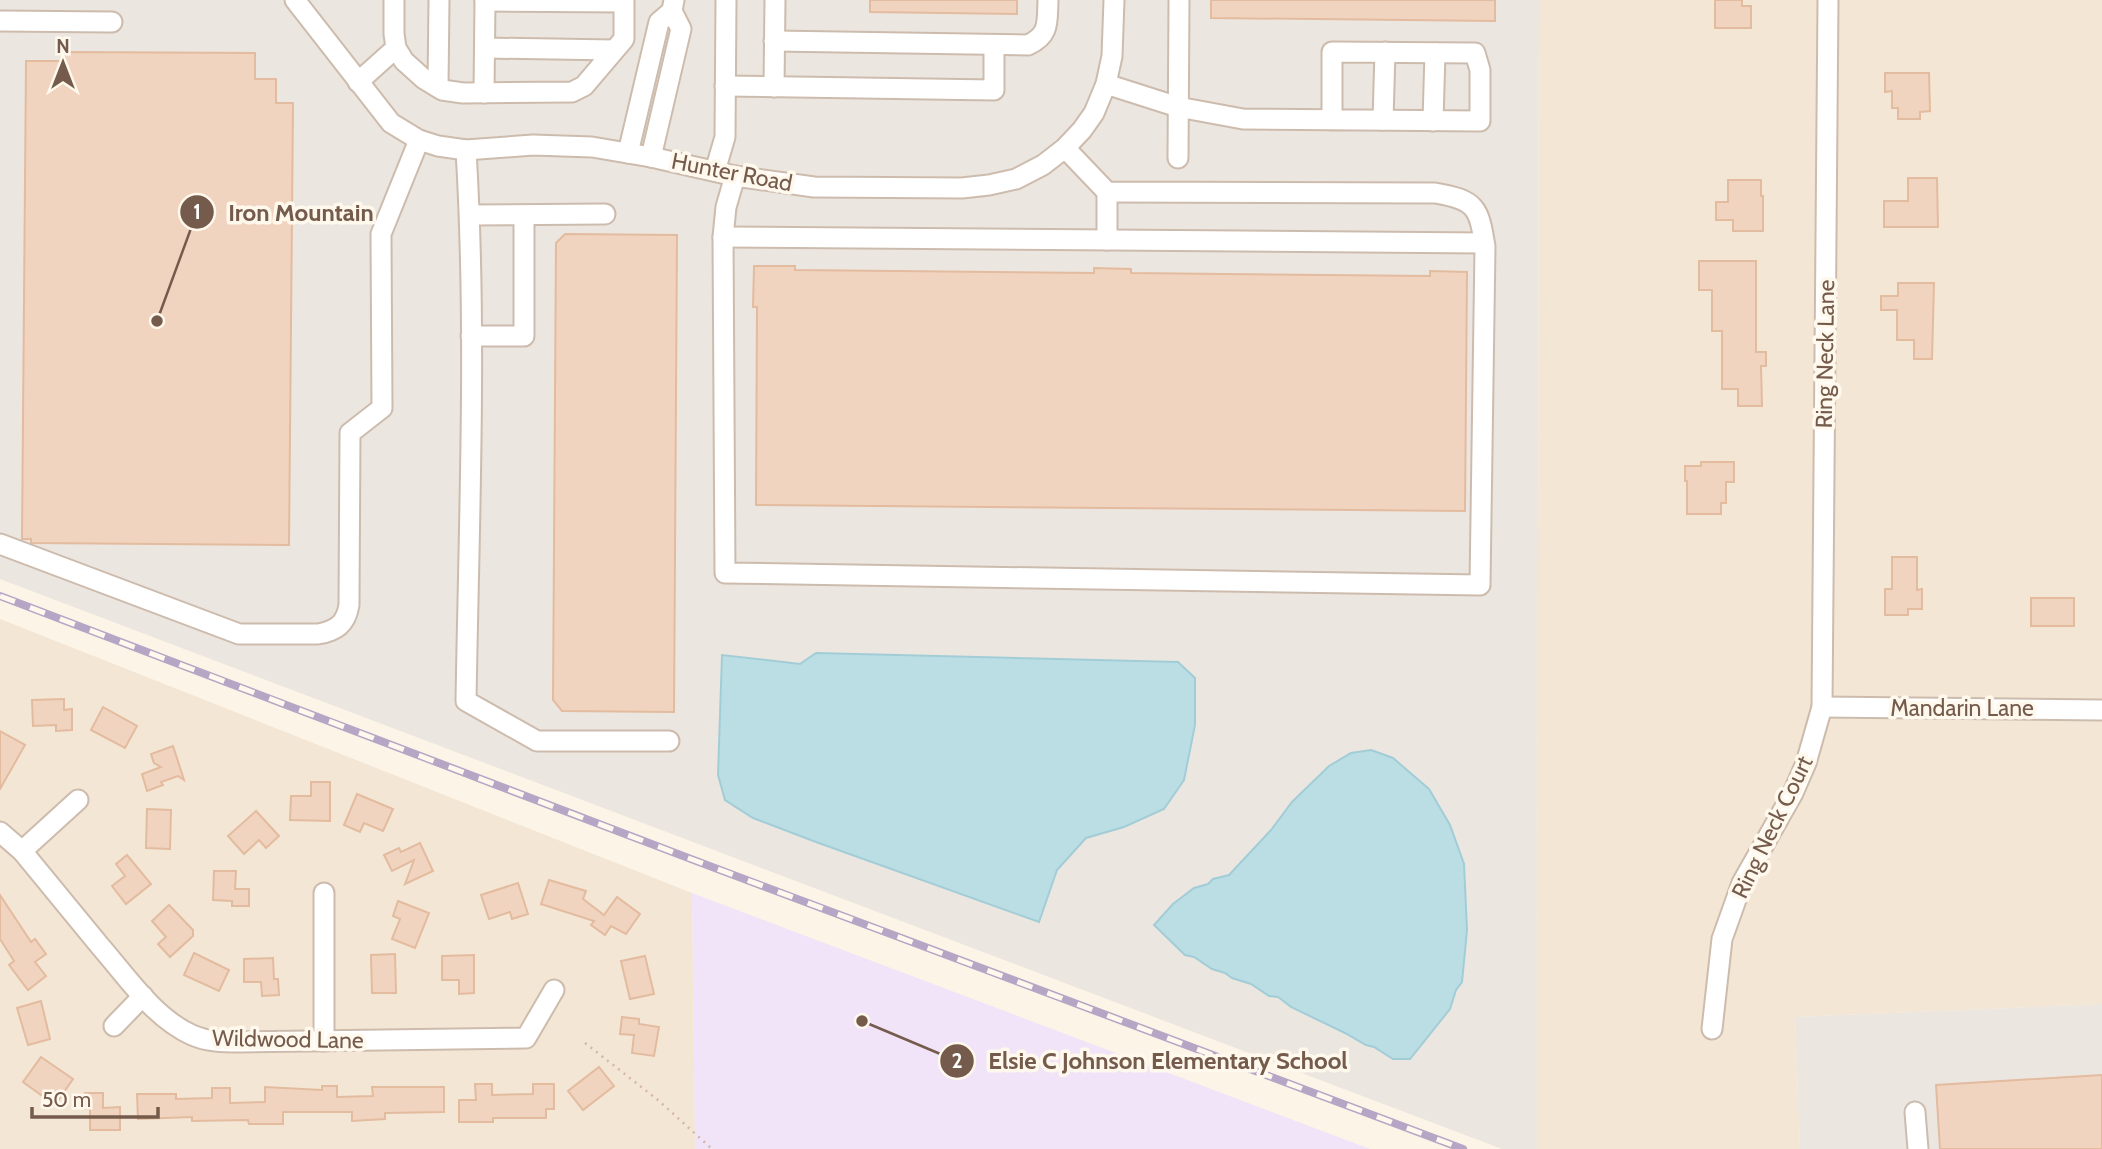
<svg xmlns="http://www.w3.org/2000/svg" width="2102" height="1149" font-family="Cabin,sans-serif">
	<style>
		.residential { fill: #f3e6d5 }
		.industrial { fill: #ece6e0 }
		.education { fill: #f1e3f8 }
		.water { fill: #bbdee5; stroke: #a2cdd7; stroke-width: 2 }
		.building { fill: #f1d4bf; stroke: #e3bb9f; stroke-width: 2 }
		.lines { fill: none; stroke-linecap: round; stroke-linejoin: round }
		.minor-casing { stroke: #cdbcad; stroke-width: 23 }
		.path { stroke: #d6b7a2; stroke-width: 2.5; stroke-dasharray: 2 5; stroke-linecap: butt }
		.minor { stroke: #fff; stroke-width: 19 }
		.rail-casing { stroke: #b7a5c6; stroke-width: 8 }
		.rail { stroke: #fff8ed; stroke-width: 5; stroke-dasharray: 16; stroke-linecap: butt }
		.labels { text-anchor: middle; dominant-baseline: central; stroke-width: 7; stroke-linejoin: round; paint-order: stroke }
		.street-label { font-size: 23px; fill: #755b4b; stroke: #fff8ed }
		.leader { fill: none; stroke: #755b4b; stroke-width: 2.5 }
		.callout-dot { fill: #755b4b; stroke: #fff8ed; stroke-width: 2.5 }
		.mark-label { font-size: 21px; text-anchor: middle; font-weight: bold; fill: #fff }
		.callout-label { font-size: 24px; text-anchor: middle; font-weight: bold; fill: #755b4b; stroke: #fff8ed; stroke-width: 7; stroke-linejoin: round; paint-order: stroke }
	</style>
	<rect width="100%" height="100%" fill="#fcf4e6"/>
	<g class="residential">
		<polygon points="1539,0 2102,0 2102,1004 1795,1017 1800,1149 1537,1149"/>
		<polygon points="0,619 692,893 695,1149 0,1149"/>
	</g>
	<g class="industrial">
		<polygon points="0,0 1539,0 1537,1149 1502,1149 0,579"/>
		<polygon points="2102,1004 2102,1149 1800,1149 1795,1017"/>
	</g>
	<polygon class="education" points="692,893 1370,1149 695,1149"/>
	<g class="water">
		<polygon points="816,653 1178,662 1195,678 1195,725 1184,780 1164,809 1124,827 1086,838 1057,870 1039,922 816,842 753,818 725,800 718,775 722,655 800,664"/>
		<polygon points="1371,750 1393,758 1429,789 1450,825 1464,864 1467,930 1462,982 1456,990 1450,1009 1410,1059 1393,1059 1374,1047 1366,1045 1345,1033 1291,1007 1278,997 1269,996 1251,984 1232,978 1225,973 1212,969 1194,957 1185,955 1154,925 1173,904 1194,888 1208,884 1213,879 1229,875 1271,830 1292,802 1329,766 1351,753"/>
	</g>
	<g class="building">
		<polygon points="870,0 1017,0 1017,14 870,12"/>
		<polygon points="1211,0 1495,0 1495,21 1211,18"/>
		<polygon points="1715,0 1742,0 1742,6 1751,6 1751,28 1715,28"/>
		<polygon points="65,52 255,53 255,79 276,79 276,103 293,103 289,545 31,543 31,539 22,539 26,61 64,61"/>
		<polygon points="1885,73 1929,73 1930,111 1920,112 1920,119 1898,119 1898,108 1892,108 1892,91 1885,92"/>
		<polygon points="1908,178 1937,178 1938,227 1884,227 1884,201 1908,201"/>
		<polygon points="1728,180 1761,180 1761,196 1763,196 1763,231 1733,231 1733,220 1716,220 1716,202 1728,202"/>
		<polygon points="565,234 677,235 674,712 562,711 553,700 556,243"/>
		<polygon points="1699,261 1756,261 1756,352 1766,352 1766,366 1761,366 1762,406 1738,406 1738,389 1722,389 1722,331 1712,331 1712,290 1699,290"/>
		<polygon points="754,266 795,266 795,270 1094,273 1094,268 1131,269 1131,273 1430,276 1430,271 1467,272 1465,511 756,505 757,307 753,307"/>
		<polygon points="1898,283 1934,283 1932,359 1914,359 1914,340 1897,340 1897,310 1881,310 1881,296 1898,296"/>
		<polygon points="1701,462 1734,462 1734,482 1726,482 1726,503 1721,503 1721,514 1687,514 1687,481 1685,481 1685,466 1701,466"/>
		<polygon points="1892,557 1917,557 1917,590 1922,589 1922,609 1908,609 1908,615 1885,615 1885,589 1892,589"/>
		<rect x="2031" y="598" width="43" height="28"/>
		<polygon points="64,699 64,710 72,709 72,730 56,731 56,725 33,726 32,700"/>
		<polygon points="103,707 137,726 125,748 91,730"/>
		<polygon points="0,731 25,745 0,789"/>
		<polygon points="173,746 184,780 178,776 161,782 163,785 147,791 142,774 161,767 154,763 151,754"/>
		<polygon points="311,782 330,782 330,821 290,820 291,796 311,796"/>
		<polygon points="357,794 393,809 383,831 364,823 360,832 344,825"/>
		<polygon points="147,809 171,810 170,849 146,848"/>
		<polygon points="256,811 279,836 266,848 259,840 244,854 228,836"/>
		<polygon points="420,843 433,871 405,884 414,860 392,871 384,855 399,848 401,852"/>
		<polygon points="127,855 151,884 126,904 112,886 125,876 116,864"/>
		<polygon points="214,871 236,871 235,889 249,889 249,906 232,906 232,901 213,900"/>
		<polygon points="549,880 586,891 583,899 604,915 617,897 640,914 626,934 611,926 605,935 591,925 594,921 541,904"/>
		<polygon points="518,883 528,914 512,919 510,912 489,919 481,895"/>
		<polygon points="0,895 31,942 35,939 46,954 35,962 46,976 28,990 9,965 14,961 0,939"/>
		<polygon points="398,901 429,913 415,948 392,939 400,919 393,916"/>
		<polygon points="169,905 193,930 193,936 170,957 158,944 166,937 152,921"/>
		<polygon points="194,953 229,970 219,991 184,975"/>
		<polygon points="395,954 396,993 372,993 371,955"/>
		<polygon points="474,955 474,993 459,994 459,980 442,980 442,956"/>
		<polygon points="645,956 654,994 630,999 621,961"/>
		<polygon points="273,958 274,979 278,979 279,995 262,996 261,982 244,982 244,959"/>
		<polygon points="41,1001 50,1039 28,1045 17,1008"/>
		<polygon points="622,1017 639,1019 639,1024 659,1027 654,1056 632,1053 634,1035 620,1034"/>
		<polygon points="41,1057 73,1079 55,1105 23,1082"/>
		<polygon points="599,1067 614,1086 583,1110 568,1091"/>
		<polygon points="2102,1075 2102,1149 1940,1149 1936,1085"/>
		<polygon points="475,1084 492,1084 492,1095 533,1094 533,1084 554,1084 554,1109 546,1109 546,1118 493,1118 493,1122 459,1122 459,1100 476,1100"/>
		<polygon points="322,1086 337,1086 337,1097 373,1096 372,1087 444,1087 444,1112 385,1113 385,1119 352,1121 352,1112 283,1112 283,1124 249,1124 248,1120 192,1121 192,1117 138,1119 137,1094 176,1094 176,1099 212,1098 212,1088 230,1088 230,1103 265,1102 265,1087 322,1090"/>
		<polygon points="85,1093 103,1093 103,1108 120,1107 120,1130 90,1130 90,1109 85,1109"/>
	</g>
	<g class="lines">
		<g class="minor-casing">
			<g id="minor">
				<polyline points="295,0 391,123 419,140 438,146 466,150 533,145 592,147 651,157 735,176 814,187 962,188 989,185 1016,179 1043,165 1065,148 1082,130 1094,113 1106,84 1112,56 1114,0"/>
				<polyline points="394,0 394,34 396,48 404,61 424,79 442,90 463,93 572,92 584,86 624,39 624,2 485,1"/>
				<polyline points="0,21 112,22"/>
				<path d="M774,41l254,4c22,-10 19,-23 20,-45"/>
				<polyline points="485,48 614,50"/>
				<polyline points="358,82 396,48"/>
				<polyline points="1106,84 1178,107 1243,119 1480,121 1480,70 1475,53 1332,52 1332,120"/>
				<polyline points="725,86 994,90 994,45"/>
				<polyline points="438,87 439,0"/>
				<polyline points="774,87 775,0"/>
				<polyline points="484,93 485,0"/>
				<polyline points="1383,120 1385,52"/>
				<polyline points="1433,121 1435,53"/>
				<path d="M466,150c11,183 3,368 0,551l71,40h132"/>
				<polyline points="628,153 659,22 672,11"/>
				<polyline points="651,157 681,29 672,11 674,0"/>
				<polyline points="1178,158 1179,0"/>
				<polyline points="715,171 725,137 726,0"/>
				<path d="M735,176l-9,31 -3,30 2,336 755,12 5,-338c-6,-40 -9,-47 -50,-54l-328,-1 -42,-44"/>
				<polyline points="1107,192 1107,240"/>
				<polyline points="470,215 605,214"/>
				<polyline points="723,237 1484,243"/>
				<polyline points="471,336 524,336 524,215"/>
				<path d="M0,544l239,90h79c18,-3 28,-10 31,-29l1,-172 32,-25 -1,-174 38,-94"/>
				<polyline points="1822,707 2102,710"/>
				<path d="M0,832l22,19c26,32 52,63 78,95 27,31 54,72 92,89 16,7 31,7 48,7l286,-4 28,-48"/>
				<polyline points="22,851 78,800"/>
				<polyline points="324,893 324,1041"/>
				<polyline points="114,1026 143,996"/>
				<polyline points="1712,1029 1722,939 1742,883 1793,793 1806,763 1822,707 1828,0"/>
				<polyline points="1915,1112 1918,1149"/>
			</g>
		</g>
		<polyline class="path" points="585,1043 658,1100 712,1149"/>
		<use href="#minor" class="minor"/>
		<g class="rail-casing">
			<polyline id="rail" points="0,596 691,859 1463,1149"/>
		</g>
		<use href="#rail" class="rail"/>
	</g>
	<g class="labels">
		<g class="street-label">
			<text transform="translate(732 172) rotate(11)">Hunter Road</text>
			<text transform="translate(1825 354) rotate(-89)">Ring Neck Lane</text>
			<text x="1962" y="708">Mandarin Lane</text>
			<text transform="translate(1772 827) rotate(-64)">Ring Neck Court</text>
			<text transform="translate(288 1039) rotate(1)">Wildwood Lane</text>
		</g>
	</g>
	<path class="leader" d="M157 321L197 212M862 1021L957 1061"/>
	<g class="callout-dot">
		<circle cx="157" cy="321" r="7"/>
		<circle cx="862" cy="1021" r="7"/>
		<circle cx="197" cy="212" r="18"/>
		<circle cx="957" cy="1061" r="18"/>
	</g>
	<g class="mark-label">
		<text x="197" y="219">1</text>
		<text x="957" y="1068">2</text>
	</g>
	<g class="callout-label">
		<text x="301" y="221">Iron Mountain</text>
		<text x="1168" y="1069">Elsie C Johnson Elementary School</text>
	</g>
	<g transform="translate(63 63)" stroke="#fff8ed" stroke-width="5" paint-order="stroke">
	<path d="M0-5L12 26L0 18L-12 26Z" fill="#755b4b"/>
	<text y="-10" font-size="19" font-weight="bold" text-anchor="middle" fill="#755b4b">N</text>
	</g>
	<path d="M32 1107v10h126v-10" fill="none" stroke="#755b4b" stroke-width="3.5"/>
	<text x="42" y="1107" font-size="21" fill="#755b4b" stroke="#fff8ed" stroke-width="5" paint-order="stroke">50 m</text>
</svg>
